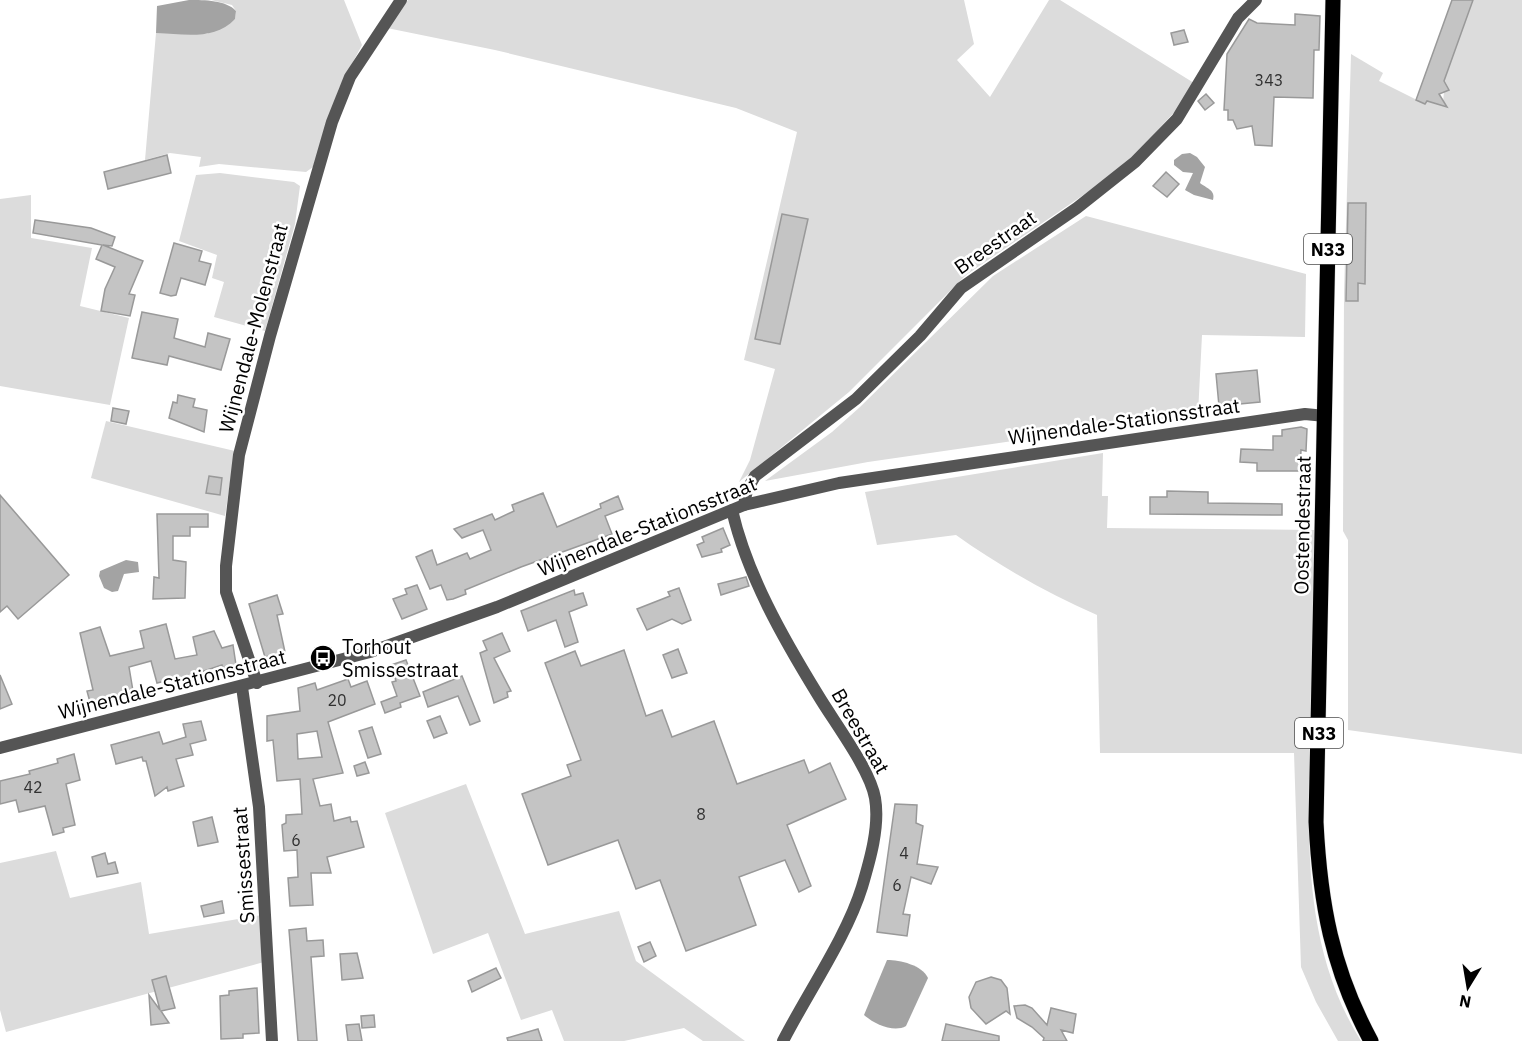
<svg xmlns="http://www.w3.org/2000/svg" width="1522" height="1041" font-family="'IBM Plex Sans',sans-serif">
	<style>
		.green { fill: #dcdcdc }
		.water { fill: #a3a3a3 }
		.building { fill: #c4c4c4; stroke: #999; stroke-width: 1.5; fill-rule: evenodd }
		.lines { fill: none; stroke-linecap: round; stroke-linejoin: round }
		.primary-casing { stroke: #dbdbdb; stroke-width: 16 }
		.minor { stroke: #555; stroke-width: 12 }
		.primary { stroke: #000; stroke-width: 15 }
		.labels { text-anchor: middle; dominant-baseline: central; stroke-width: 5; stroke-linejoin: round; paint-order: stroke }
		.number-label { font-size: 16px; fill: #313131 }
		.shield { fill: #fff; stroke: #4c4c4c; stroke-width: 1.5 }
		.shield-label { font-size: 18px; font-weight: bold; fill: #000 }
		.street-label { font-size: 20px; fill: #000; stroke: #fff }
		.poi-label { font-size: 20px; fill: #000; stroke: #fff; text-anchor: start }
	</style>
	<rect width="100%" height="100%" fill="#fff"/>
	<g class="green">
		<polygon points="211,0 344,0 362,45 339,88 313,167 306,172 219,164 199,167 201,157 170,153 145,160 156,33 207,34 235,19 236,11 232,5"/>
		<polygon points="408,0 964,0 974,44 957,60 990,97 1049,0 1060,0 1194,83 1179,107 1131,159 1101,183 966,275 849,392 739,482 750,460 775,369 744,360 797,132 736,108 495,50 387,28"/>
		<polygon points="1473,0 1522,0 1522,754 1348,730 1348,540 1343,531 1344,293 1351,54 1383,73 1379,81 1425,104 1428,98 1443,103 1444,91 1448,88 1442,86"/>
		<polygon points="220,173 294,182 300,186 295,224 265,331 214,317 224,282 212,278 217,255 179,241 196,175"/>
		<polygon points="31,195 31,238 92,248 80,306 129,318 110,405 0,386 0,199"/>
		<polygon points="1086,216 1306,274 1305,337 1202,335 1198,414 868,462 765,481 832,432 860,407 993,276"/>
		<polygon points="106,421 235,451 225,516 91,478"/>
		<path d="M1103,453l-1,43h6l-1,32 208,2c-2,66 -3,131 -5,196 -2,108 -9,219 51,315h-23l-22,-39 -15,-35 -7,-214h-194l-3,-138c-50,-22 -96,-48 -141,-80l-79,10 -12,-53z"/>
		<polygon points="466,784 525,934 619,911 636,961 745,1041 703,1041 684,1028 624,1041 564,1041 552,1010 521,1020 488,933 433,954 385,813"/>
		<polygon points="56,851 70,898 141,882 149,934 262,915 264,962 6,1032 0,1010 0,863"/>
	</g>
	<g class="water">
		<path d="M189,0c16,0 37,0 47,11l-1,8c-21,22 -51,15 -79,14l1,-27z"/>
		<path d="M1190,153l7,4 8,10 -5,16c6,5 16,7 13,17l-19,-5 -9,-5 8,-17 -10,-1 -9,-7v-5l8,-6z"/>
		<polygon points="126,560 138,562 139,572 124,574 118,591 112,592 104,588 99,576 100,571"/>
		<path d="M887,960c13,0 35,5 41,18l-22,48c-12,7 -32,-2 -42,-11z"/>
	</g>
	<g class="building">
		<polygon points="1452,0 1473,0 1444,81 1449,90 1439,94 1447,107 1427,101 1425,104 1416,100"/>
		<polygon points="1295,14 1320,16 1319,50 1314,50 1313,98 1274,97 1272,146 1255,145 1252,126 1237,129 1233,120 1228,120 1228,110 1224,110 1227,54 1249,19 1257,23 1295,25"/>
		<polygon points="1184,30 1188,42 1174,45 1171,33"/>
		<polygon points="1206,94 1214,103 1205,110 1198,101"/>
		<polygon points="167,155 171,173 108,189 104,172"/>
		<polygon points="1166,172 1179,184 1167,197 1153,186"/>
		<polygon points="1348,203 1366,203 1365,284 1358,283 1358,301 1346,301"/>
		<polygon points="782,214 808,219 780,344 755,339"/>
		<polygon points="35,220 91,228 115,237 112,246 103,245 143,261 129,294 135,295 130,316 101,311 105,289 115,267 96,259 102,245 33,233"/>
		<polygon points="174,243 202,251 199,261 211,264 205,285 181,278 176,295 171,296 160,293"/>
		<polygon points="142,312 178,319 174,338 205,347 208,333 230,339 221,370 169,356 167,365 132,358"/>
		<polygon points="1257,370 1260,402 1219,406 1216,374"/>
		<polygon points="178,395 195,399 193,407 207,410 204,432 169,418 173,402 177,403"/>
		<polygon points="113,408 129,411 126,424 111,421"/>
		<polygon points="1301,427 1307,429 1306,451 1301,450 1300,471 1257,471 1257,463 1240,462 1241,449 1273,450 1273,436 1282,436 1282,430"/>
		<polygon points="209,476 222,478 220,495 206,493"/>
		<polygon points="1167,491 1208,492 1208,503 1282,504 1282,515 1150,514 1150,497 1167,497"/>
		<polygon points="543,493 557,527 601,508 600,504 618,496 623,509 605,516 612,534 521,567 465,590 466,594 453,599 447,600 441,585 430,589 416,557 432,550 437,565 467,553 470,559 491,550 483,530 462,538 454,529 492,514 495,520 514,511 512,505"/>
		<polygon points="0,495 69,575 18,619 7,606 0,612"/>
		<polygon points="157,514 208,514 208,527 190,527 190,536 173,536 173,560 186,562 185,598 153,599 154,577 159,578"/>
		<polygon points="723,528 730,545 721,549 722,552 702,557 697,545 704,542 702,537"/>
		<polygon points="746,577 749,586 721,595 718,584"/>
		<polygon points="417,585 427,609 402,619 393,599 407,594 405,589"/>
		<polygon points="679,588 691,620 682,624 672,619 647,630 637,609 670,596 668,592"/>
		<polygon points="574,590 575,595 583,593 587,605 569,612 578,642 565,647 556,620 528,631 521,611"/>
		<polygon points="277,595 283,614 277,615 285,652 265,657 249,604"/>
		<polygon points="166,624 175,659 197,655 193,637 214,631 222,648 233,645 236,665 223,668 222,665 174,681 173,679 157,683 151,661 129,667 133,691 90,702 87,691 93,690 80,633 100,627 110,656 144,648 140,631"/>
		<polygon points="502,633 510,651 494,658 511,691 507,692 508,697 494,703 480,653 487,650 483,641"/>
		<polygon points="678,649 687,673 672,678 663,655"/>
		<polygon points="624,650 646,716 662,710 672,737 714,721 737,784 804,760 809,773 830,763 846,799 787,825 811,886 799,892 785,860 739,877 756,925 686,951 660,880 636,889 618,840 548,865 522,794 571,776 567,765 581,760 545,663 575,651 581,666"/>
		<polygon points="406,660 420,696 400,703 401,707 385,713 381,702 397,696 392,682 396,681 391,665"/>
		<polygon points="0,675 12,704 0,709"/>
		<polygon points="462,676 480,721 470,725 458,696 428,707 423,692"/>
		<path d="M348,679l3,8 16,-6 8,23 -47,18 15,51 -30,6 7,27 11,-2 3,17 16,-4 1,5 6,-1 7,26 -37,10 4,16h-20l2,32 -23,1 -2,-28 10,-1 -1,-27 -13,1 -2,-26 4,-2v-8l16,-1 -2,-35 -23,2 -4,-41 -6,1v-25l33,-5 -2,-23 17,-5 2,7zM317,731l5,26 -24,2 -1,-25z"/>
		<polygon points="440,716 447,733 434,738 427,721"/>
		<polygon points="201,721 206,740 190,744 193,755 176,759 184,786 168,791 167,787 155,796 146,761 143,761 142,757 116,764 111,745 159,732 163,744 186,737 183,724"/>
		<polygon points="372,727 381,754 368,758 359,731"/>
		<polygon points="74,754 80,780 66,784 75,825 63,828 64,832 53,835 45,806 19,812 16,800 0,804 0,781 30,774 29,771 58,763 57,759"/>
		<polygon points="365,762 369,773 357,776 354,766"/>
		<polygon points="895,804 917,805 916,823 923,826 917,864 938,867 931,884 911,877 903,914 910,915 907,936 877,932"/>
		<polygon points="212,817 218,842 198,846 193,822"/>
		<polygon points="105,853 108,864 115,862 118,873 97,877 92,857"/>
		<polygon points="222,901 224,913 204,917 201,906"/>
		<polygon points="306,928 307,941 323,940 324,956 311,957 317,1041 298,1041 289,930"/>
		<polygon points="650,942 656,956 644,962 638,947"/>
		<polygon points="357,953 363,978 342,980 340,954"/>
		<polygon points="496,968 501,978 472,992 468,981"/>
		<polygon points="166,976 175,1008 161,1011 169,1023 151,1025 149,995 160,1010 152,980"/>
		<polygon points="991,977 1001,980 1007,988 1010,1014 1006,1011 986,1024 971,1008 969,997 976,982"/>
		<polygon points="257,988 259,1033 243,1034 243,1038 221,1039 220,996 229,995 229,991"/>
		<polygon points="1025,1005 1032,1008 1047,1025 1051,1008 1076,1014 1073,1033 1061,1030 1067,1041 1043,1041 1044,1038 1032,1027 1017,1018 1014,1006"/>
		<polygon points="374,1015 375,1027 362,1028 361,1016"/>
		<polygon points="359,1024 362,1041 348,1041 346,1025"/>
		<polygon points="946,1024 999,1036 999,1041 942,1041"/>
		<polygon points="538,1029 542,1041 508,1041 507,1038"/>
	</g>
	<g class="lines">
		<g class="primary-casing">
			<path id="primary" d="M1333,0l-17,822c4,81 16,147 55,219"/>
		</g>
		<g class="minor">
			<polyline points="744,505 747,490 755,476 856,399 920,336 961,288 1077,208 1135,162 1177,119 1238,18 1256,0"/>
			<path d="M732,510c15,65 51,128 86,185 16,27 52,74 57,103 5,28 -5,62 -13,89 -15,49 -55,107 -79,154"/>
			<polyline points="257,683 226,592 226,566 239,455 270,336 332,122 350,77 401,0"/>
			<polyline points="242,687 259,807 272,1041"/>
			<polyline points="0,748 370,652 497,607 744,505 839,483 1305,414 1325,416"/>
		</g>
		<use href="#primary" class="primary"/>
	</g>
	<defs>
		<g id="bus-disc" transform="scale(1.35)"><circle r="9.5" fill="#000" stroke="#fff"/><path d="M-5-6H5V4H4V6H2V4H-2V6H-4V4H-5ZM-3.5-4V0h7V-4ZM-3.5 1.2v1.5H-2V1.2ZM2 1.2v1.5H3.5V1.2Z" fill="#fff"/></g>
	</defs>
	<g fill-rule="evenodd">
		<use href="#bus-disc" x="323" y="658"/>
	</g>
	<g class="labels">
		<g class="number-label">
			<text x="1269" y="80">343</text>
			<text x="337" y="700">20</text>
			<text x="33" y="787">42</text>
			<text x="701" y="814">8</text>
			<text x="296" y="840">6</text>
			<text x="904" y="853">4</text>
			<text x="897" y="885">6</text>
		</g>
		<g class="shield">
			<rect x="1304" y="234" width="48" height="30" rx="4.5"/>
			<rect x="1295" y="718" width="48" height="30" rx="4.5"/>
		</g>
		<g class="shield-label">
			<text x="1328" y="249">N33</text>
			<text x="1319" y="733">N33</text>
		</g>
		<g class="street-label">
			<text transform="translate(995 242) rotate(-35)">Breestraat</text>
			<text transform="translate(253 328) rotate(-75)">Wijnendale-Molenstraat</text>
			<text transform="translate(1124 421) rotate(-8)">Wijnendale-Stationsstraat</text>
			<text transform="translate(1302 525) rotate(-89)">Oostendestraat</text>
			<text transform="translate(647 526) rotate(-22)">Wijnendale-Stationsstraat</text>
			<text transform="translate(172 684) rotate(-14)">Wijnendale-Stationsstraat</text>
			<text transform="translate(861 731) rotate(60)">Breestraat</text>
			<text transform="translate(243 865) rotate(-94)">Smissestraat</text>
		</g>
		<g class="poi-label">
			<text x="342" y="646">Torhout<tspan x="342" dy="23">Smissestraat</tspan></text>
		</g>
	</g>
	<g transform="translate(1468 987) rotate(191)" stroke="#ffffff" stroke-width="4.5" paint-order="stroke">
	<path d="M0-4.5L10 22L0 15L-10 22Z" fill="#000000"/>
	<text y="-9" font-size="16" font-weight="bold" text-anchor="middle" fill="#000000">N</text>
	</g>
</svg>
